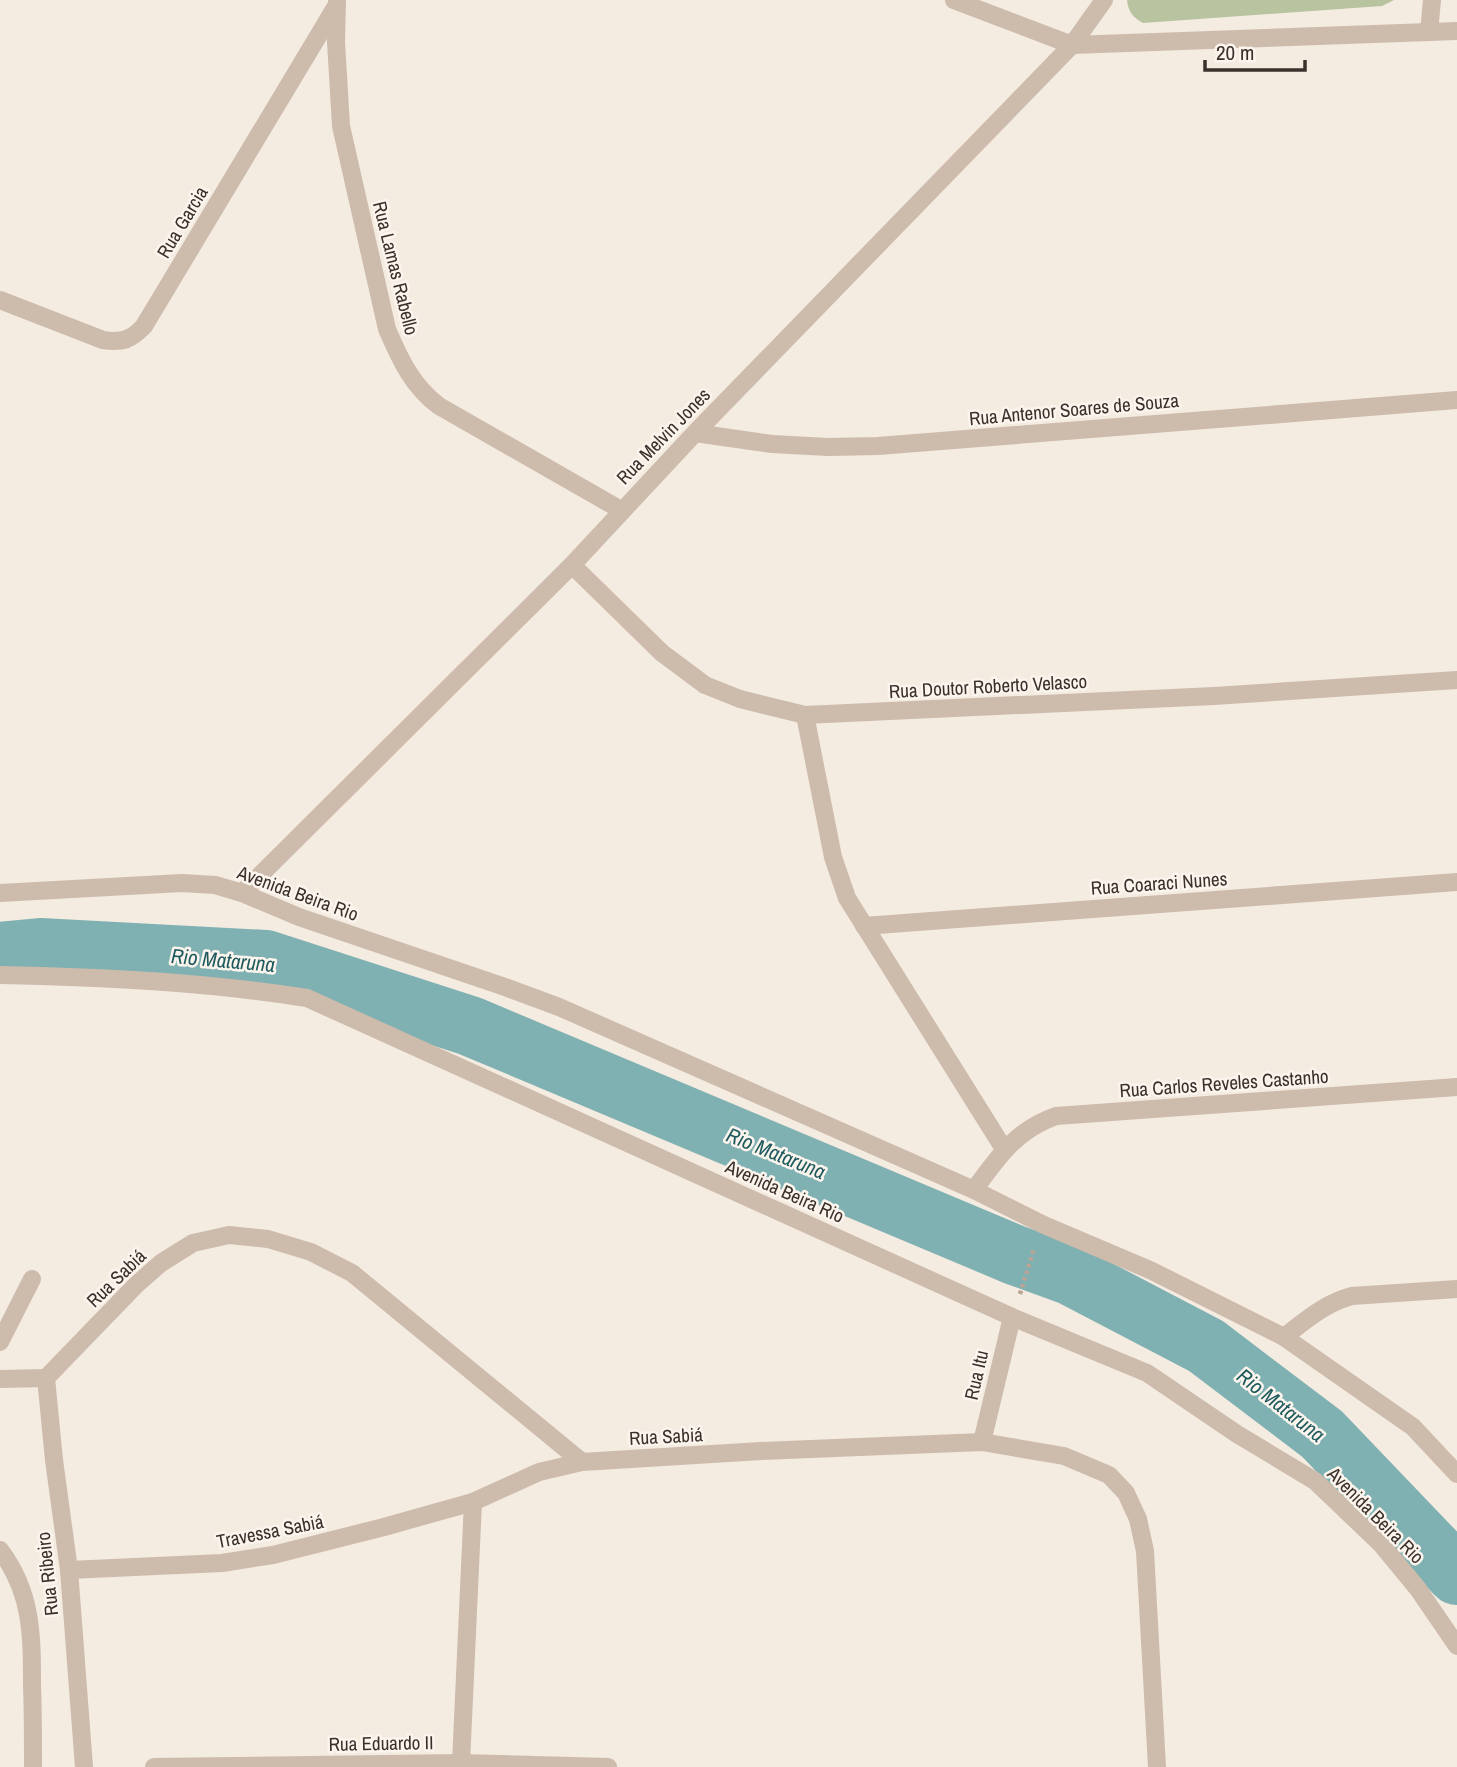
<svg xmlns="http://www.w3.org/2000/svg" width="1457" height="1767" font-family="'Archivo Narrow',sans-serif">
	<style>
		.green { fill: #b8c4a0 }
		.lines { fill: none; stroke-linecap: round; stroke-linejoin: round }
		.river { stroke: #7fb0b2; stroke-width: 60 }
		.path { stroke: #b9a596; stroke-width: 4.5; stroke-dasharray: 3.5 3.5; stroke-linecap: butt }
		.minor { stroke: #cdbbac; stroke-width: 18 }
		.labels { text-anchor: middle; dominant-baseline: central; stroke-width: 5; stroke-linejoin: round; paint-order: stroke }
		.street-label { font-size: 19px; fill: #3b302b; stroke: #fbf5ee }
		.water-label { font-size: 21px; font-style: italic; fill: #1f5a5e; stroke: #fbf5ee }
	</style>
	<rect width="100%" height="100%" fill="#f4ebe1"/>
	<path class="green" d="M1127,0h267l-12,6 -239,17c-10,-5 -15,-12 -16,-23z"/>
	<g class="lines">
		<polyline class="river" points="0,952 40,948 266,960 470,1026 1015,1255 1070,1275 1206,1346 1322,1434 1457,1575"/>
		<polyline class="path" points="1020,1294 1034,1249"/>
		<g class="minor">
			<path d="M337,0l-1,42 5,84 46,203c13,30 25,57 52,77l182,104"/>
			<polyline points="954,0 1072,45 1457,31"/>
			<polyline points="1429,32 1432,0"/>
			<path d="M0,300l103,40c19,3 28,0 41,-14l191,-318"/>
			<polyline points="695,433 772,444 828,447 878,446 1457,400"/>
			<polyline points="572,565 662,653 705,685 740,699 805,715 1214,696 1457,680"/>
			<polyline points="805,715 833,857 847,898 1004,1149"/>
			<polyline points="0,893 182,883 215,885 242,893 299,917 505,987 559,1007 974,1190 1044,1225 1150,1270 1284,1337 1413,1427 1457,1474"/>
			<polyline points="242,893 572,565 695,433 1072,45 1104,0"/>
			<polyline points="864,926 1457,882"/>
			<path d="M0,975c103,2 205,7 307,23l705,319 135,56 90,61 78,47 66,63 37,45 39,57"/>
			<path d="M974,1190c24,-33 42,-60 82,-74l401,-29"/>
			<path d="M1284,1337c22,-17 41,-34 68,-41l105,-7"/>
			<polyline points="0,1342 32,1279"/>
			<polyline points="46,1378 136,1285 161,1263 193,1243 229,1235 268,1239 311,1252 352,1273 582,1462 761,1451 982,1442 1064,1456 1109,1475 1126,1493 1138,1519 1145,1551 1157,1767"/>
			<polyline points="46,1378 54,1460 69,1570 84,1767"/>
			<polyline points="0,1379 46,1378"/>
			<polyline points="982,1442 1012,1317"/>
			<path d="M0,1550c32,42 32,85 32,135 1,27 1,55 1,82"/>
			<polyline points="69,1570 222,1563 273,1555 384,1527 473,1502"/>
			<polyline points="461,1763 473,1502 539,1472 582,1462"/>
			<polyline points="154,1767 461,1763 608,1767"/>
		</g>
	</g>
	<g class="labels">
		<g class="street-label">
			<text transform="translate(182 222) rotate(-59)">Rua Garcia</text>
			<text transform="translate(396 268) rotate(76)">Rua Lamas Rabello</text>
			<text transform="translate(1074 409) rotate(-5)">Rua Antenor Soares de Souza</text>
			<text transform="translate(663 436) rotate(-46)">Rua Melvin Jones</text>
			<text transform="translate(988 686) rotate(-3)">Rua Doutor Roberto Velasco</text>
			<text transform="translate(1159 883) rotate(-4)">Rua Coaraci Nunes</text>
			<text transform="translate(298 893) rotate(20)">Avenida Beira Rio</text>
			<text transform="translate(1224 1083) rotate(-4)">Rua Carlos Reveles Castanho</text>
			<text transform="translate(785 1191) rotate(24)">Avenida Beira Rio</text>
			<text transform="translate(116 1278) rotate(-44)">Rua Sabiá</text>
			<text transform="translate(976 1375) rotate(-77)">Rua Itu</text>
			<text transform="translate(666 1436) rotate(-3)">Rua Sabiá</text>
			<text transform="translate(1376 1515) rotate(45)">Avenida Beira Rio</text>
			<text transform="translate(270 1531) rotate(-11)">Travessa Sabiá</text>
			<text transform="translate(47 1574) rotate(-96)">Rua Ribeiro</text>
			<text transform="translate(381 1743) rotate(-1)">Rua Eduardo II</text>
		</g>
		<g class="water-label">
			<text transform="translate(223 960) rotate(5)">Rio Mataruna</text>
			<text transform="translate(776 1153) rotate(22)">Rio Mataruna</text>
			<text transform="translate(1281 1405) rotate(38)">Rio Mataruna</text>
		</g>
	</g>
	<path d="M1205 60v10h100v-10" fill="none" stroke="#3b302b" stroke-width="3.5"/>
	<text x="1216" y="60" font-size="21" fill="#3b302b" stroke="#fbf5ee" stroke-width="5" paint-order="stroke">20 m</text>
</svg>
